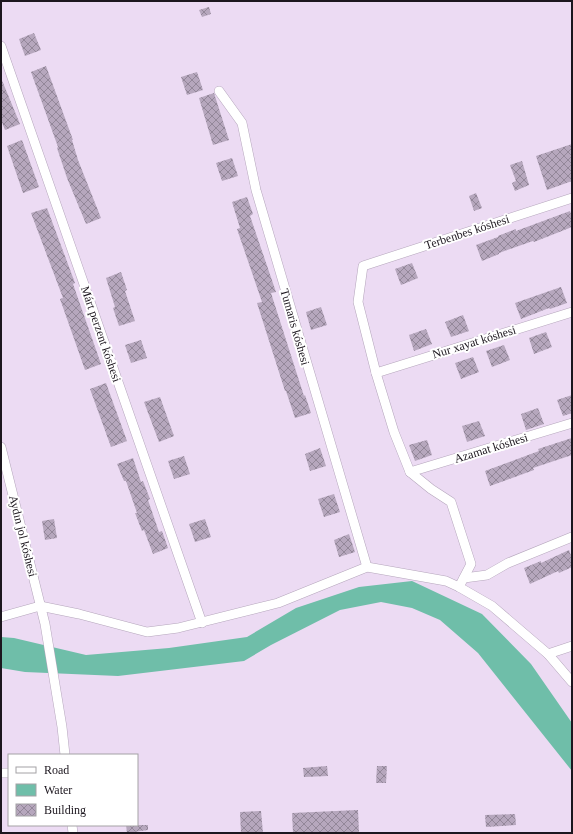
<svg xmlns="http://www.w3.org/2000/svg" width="573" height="834" font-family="'Times New Roman',serif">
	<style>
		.water { fill: #6fbea9 }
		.building { fill: url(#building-cross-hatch) }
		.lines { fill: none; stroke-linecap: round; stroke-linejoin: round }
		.minor-casing { stroke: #b5a6bc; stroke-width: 10 }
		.minor { stroke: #fff; stroke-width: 9 }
		.labels { text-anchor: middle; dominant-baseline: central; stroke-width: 4; stroke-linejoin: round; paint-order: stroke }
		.street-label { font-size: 12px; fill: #1c161e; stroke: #fff }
	</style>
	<defs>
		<pattern id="building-cross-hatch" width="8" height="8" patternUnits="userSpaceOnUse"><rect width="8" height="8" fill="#b6a7bd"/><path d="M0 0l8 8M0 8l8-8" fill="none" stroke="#938799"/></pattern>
	</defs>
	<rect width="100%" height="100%" fill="#ecdbf3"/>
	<polygon class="water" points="412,581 482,614 531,664 572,723 572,771 478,653 440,620 412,608 381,602 340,610 271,645 244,661 118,676 25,672 1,668 1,637 14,638 86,655 169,648 247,637 296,608 359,587"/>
	<g class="building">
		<polygon points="209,7 211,14 202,17 199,10"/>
		<polygon points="34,33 41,50 25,56 19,39"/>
		<polygon points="46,66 73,140 72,140 78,160 101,218 86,224 67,178 57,148 58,147 31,72"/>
		<polygon points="197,72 203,90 187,95 181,77"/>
		<polygon points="1,78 20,124 5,130 1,120"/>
		<polygon points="214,93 229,140 213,145 199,98"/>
		<polygon points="22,140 39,187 23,193 7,146"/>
		<polygon points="572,144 572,181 547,190 536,156"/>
		<polygon points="232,158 238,176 222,181 216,163"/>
		<polygon points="522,161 529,185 515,191 512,183 516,181 510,165"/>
		<polygon points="476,193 482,208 474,211 469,196"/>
		<polygon points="247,197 253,214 250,216 276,292 271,293 304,396 305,395 311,413 295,418 286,391 285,391 257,303 262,302 237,229 240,228 232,202"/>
		<polygon points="47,208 75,283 73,284 101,364 85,370 60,299 63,298 31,213"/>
		<polygon points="570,211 572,217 572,227 534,242 533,241 499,253 499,254 482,261 476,245 498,237 498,236 516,229 516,231"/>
		<polygon points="412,263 418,278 401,285 395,269"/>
		<polygon points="121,272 127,290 125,291 135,321 119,326 113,308 115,307 106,278"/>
		<polygon points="561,287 567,303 550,309 549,308 521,319 515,303"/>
		<polygon points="321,307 327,325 311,330 306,312"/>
		<polygon points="463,315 469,331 451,337 445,322"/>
		<polygon points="426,329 432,344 414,351 409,335"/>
		<polygon points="546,332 552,347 534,354 529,338"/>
		<polygon points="141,340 147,358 131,363 125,345"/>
		<polygon points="504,345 510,360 492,367 486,351"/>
		<polygon points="473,357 479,372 461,379 455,363"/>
		<polygon points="106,383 127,441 111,447 90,389"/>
		<polygon points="572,395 572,413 563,416 557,400"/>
		<polygon points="160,397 174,436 159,442 144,402"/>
		<polygon points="538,408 544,424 526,430 521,414"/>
		<polygon points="479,421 485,436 467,442 462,426"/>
		<polygon points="572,438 572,455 533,468 534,470 490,486 485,471 539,451 538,449"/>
		<polygon points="427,440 432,455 415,461 409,445"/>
		<polygon points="320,448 326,466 310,471 305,454"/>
		<polygon points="184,456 190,474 174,479 168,461"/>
		<polygon points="133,458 141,482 143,481 150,499 148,500 159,532 162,531 168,548 153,554 144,530 142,531 135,513 137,513 126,481 124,481 117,464"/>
		<polygon points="334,494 340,512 324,517 318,499"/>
		<polygon points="54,519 57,538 45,540 42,521"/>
		<polygon points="205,519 211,537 195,542 189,524"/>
		<polygon points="349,534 355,552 339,557 334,540"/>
		<polygon points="569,550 572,558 572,567 559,573 558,571 530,584 524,568 541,561 541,563"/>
		<polygon points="327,766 328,776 304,777 303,768"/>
		<polygon points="377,766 387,766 386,783 376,783"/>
		<polygon points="358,810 359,833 293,833 292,813"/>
		<polygon points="261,811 263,833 241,833 240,812"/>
		<polygon points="515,814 516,825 486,827 485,815"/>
		<polygon points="126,825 148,825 148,830 127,833"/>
	</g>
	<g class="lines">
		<g class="minor-casing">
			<g id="minor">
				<polyline points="1,46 202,623"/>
				<polyline points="219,91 242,123 256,190 367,567"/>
				<polyline points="376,373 572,312"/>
				<polyline points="1,447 45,624 62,727 65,755"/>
				<polyline points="410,472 572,423"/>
				<polyline points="464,578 487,575 508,563 572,537"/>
				<polyline points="459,587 471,564 451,502 431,489 410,472 394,432 376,373 358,302 363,266 572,198"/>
				<polyline points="1,617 40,606 79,614 147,632 178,628 278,603 367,567 446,581 459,587 492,606 548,654 572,682"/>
				<polyline points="548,654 572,646"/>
				<polyline points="1,773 9,773"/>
				<polyline points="72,825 73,833"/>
			</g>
		</g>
		<use href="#minor" class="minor"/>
	</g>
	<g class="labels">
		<g class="street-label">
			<text transform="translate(467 232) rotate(-18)">Terbenbes kóshesi</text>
			<text transform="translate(295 327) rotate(74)">Tumaris kóshesi</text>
			<text transform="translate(101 334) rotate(71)">Márt perzent kóshesi</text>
			<text transform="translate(474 342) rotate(-17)">Nur xayat kóshesi</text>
			<text transform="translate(491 448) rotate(-17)">Azamat kóshesi</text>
			<text transform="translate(23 536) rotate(76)">Aydın jol kóshesi</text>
		</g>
	</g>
	<rect width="573" height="834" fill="none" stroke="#1c161e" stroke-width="4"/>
	<rect x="8" y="754" width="130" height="72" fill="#ffffff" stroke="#a4a2a5"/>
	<rect x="16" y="767" width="20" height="6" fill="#ffffff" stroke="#a4a2a5"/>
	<text x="44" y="774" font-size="12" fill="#1c161e">Road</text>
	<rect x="16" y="784" width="20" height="12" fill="#6fbea9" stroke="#a4a2a5"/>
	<text x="44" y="794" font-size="12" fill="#1c161e">Water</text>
	<rect x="16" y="804" width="20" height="12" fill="url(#building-cross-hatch)" stroke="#a4a2a5"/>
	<text x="44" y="814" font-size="12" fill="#1c161e">Building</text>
</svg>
